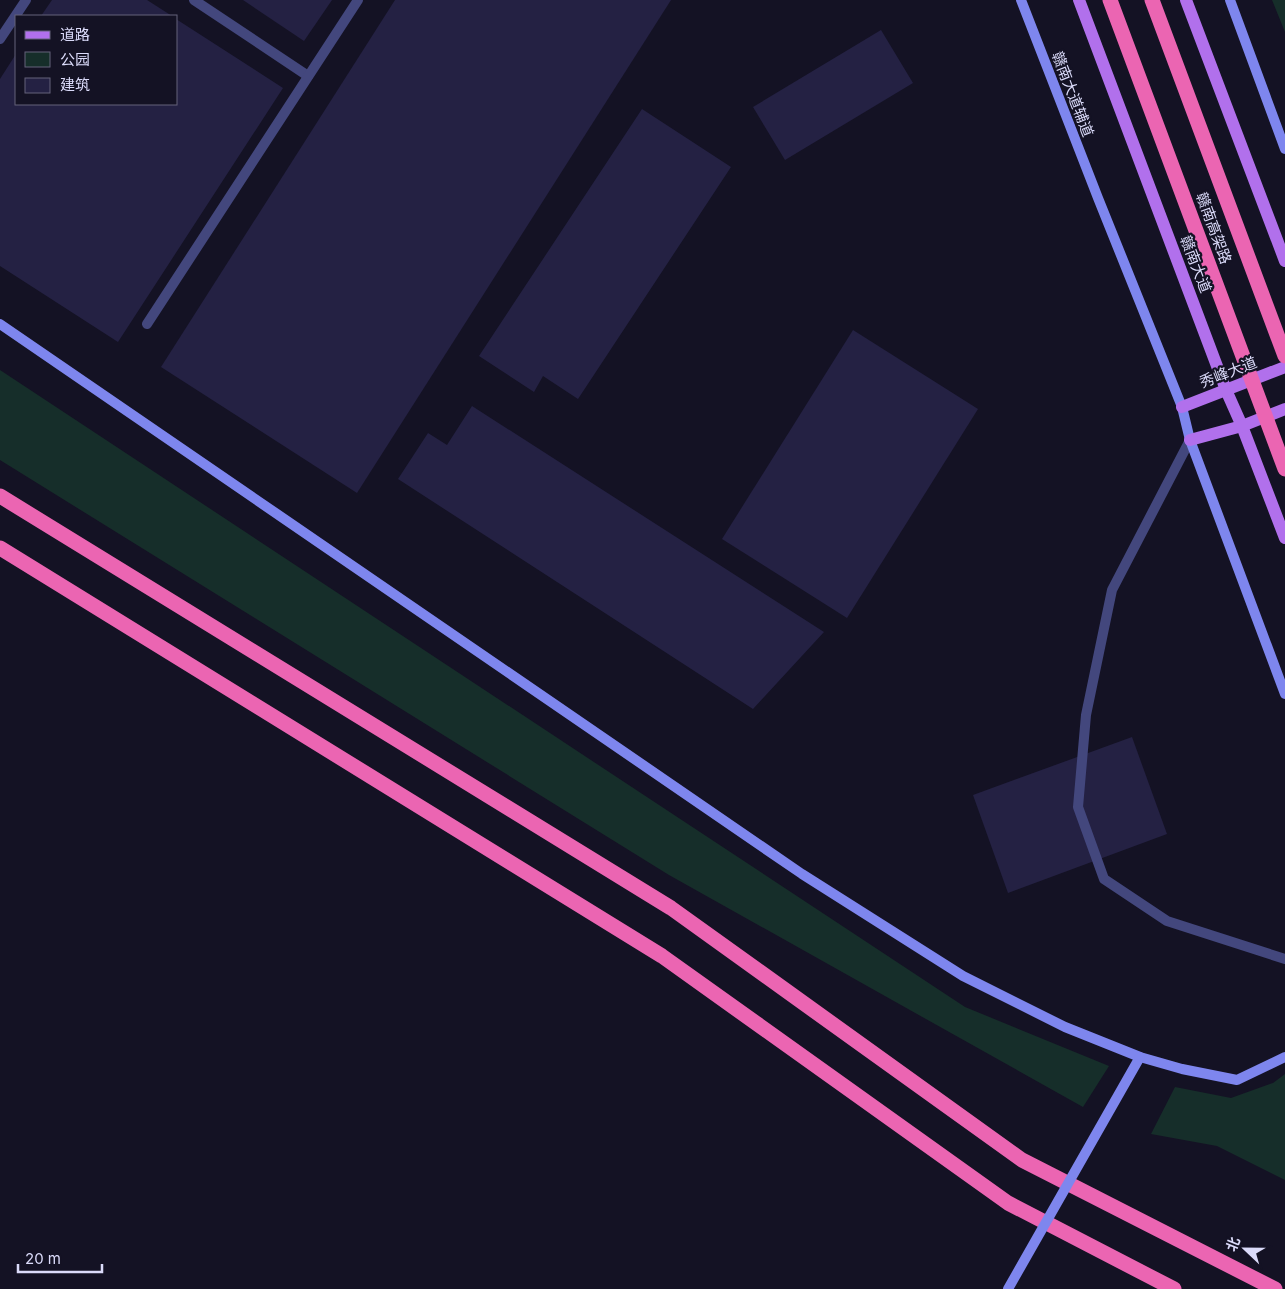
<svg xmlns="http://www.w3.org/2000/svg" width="1285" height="1289" font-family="Inter,'Noto Sans SC',sans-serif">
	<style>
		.green { fill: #162e2a }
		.building { fill: #242143 }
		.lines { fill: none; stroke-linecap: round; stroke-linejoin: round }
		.lane { stroke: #43477d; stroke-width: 10 }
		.street { stroke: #43477d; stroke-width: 10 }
		.secondary { stroke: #7e86ee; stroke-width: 10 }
		.primary { stroke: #b170ec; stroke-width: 12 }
		.highway { stroke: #eb65b2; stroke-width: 15 }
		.secondary-bridge { stroke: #7e86ee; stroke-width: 10 }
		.highway-bridge { stroke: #eb65b2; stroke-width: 15 }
		.labels { text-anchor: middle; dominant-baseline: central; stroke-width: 4.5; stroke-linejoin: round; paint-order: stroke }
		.street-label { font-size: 15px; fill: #dbdbfa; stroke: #141224 }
	</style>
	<rect width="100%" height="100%" fill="#141224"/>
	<g class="green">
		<polygon points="1272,0 1285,0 1285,32"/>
		<polygon points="0,370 965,1007 1109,1066 1083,1107 669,875 0,460"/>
		<polygon points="1285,1074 1285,1180 1217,1146 1151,1134 1175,1087 1231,1098 1273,1083"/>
	</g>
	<g class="building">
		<polygon points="52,0 147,0 172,16 41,16"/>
		<polygon points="243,0 332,0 304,41"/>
		<polygon points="395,0 671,0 357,493 161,367"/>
		<polygon points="176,19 283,88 118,342 0,266 0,79 16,54 16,104 176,104"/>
		<polygon points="881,30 913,83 785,160 753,107"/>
		<polygon points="642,109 731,167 578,399 543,376 534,392 479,356"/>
		<polygon points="853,330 978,409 847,618 722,539"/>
		<polygon points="472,406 824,632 753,709 398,479 428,433 447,445"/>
		<polygon points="1132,737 1167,834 1008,893 973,795"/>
	</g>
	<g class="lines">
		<polyline class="lane" points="1190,440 1112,590 1086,715 1078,807 1104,879 1167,921 1285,959"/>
		<g class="street">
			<polyline points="194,0 308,76"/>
			<polyline points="0,39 26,0"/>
			<polyline points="147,324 358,0"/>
		</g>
		<g class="secondary">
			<polyline points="1021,0 1098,198 1182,407 1190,440 1285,694"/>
			<polyline points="1230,0 1285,149"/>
			<polyline points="0,324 802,874 963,976 1065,1027 1140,1057 1182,1069 1237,1080 1285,1057"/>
		</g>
		<g class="primary">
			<polyline points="1079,0 1226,390 1242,426 1285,538"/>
			<polyline points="1186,0 1285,261"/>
			<polyline points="1182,407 1285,367"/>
			<polyline points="1190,440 1242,426 1285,409"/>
		</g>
		<g class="highway">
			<polyline points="1152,0 1285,356"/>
			<polyline points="0,496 671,908 1022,1160 1275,1289"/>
			<polyline points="0,548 662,956 1008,1203 1174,1289"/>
		</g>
		<polyline class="secondary-bridge" points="1008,1289 1140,1057"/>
		<polyline class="highway-bridge" points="1110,0 1285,469"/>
	</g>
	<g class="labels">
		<g class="street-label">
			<text transform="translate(1073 94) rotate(69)">赣南大道辅道</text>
			<text transform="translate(1214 228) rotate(70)">赣南高架路</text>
			<text transform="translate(1196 264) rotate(69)">赣南大道</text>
			<text transform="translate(1228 372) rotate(-21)">秀峰大道</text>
		</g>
	</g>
	<rect x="15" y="15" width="162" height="90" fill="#141224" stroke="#64627a"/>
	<rect x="25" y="31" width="25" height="8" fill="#b170ec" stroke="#64627a"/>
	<text x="60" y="40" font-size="15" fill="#dbdbfa">道路</text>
	<rect x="25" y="52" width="25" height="15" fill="#162e2a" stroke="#64627a"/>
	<text x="60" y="65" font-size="15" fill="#dbdbfa">公园</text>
	<rect x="25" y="78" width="25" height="15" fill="#242143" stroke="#64627a"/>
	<text x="60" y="90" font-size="15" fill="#dbdbfa">建筑</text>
	<g transform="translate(1245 1249) rotate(292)" stroke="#141224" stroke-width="4" paint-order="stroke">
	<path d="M0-4L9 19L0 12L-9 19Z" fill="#dbdbfa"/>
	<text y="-8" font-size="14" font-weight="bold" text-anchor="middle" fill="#dbdbfa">北</text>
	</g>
	<path d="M18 1264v8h84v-8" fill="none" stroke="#dbdbfa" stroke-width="2.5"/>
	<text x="25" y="1264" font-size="15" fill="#dbdbfa" stroke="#141224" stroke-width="4" paint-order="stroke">20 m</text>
</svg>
